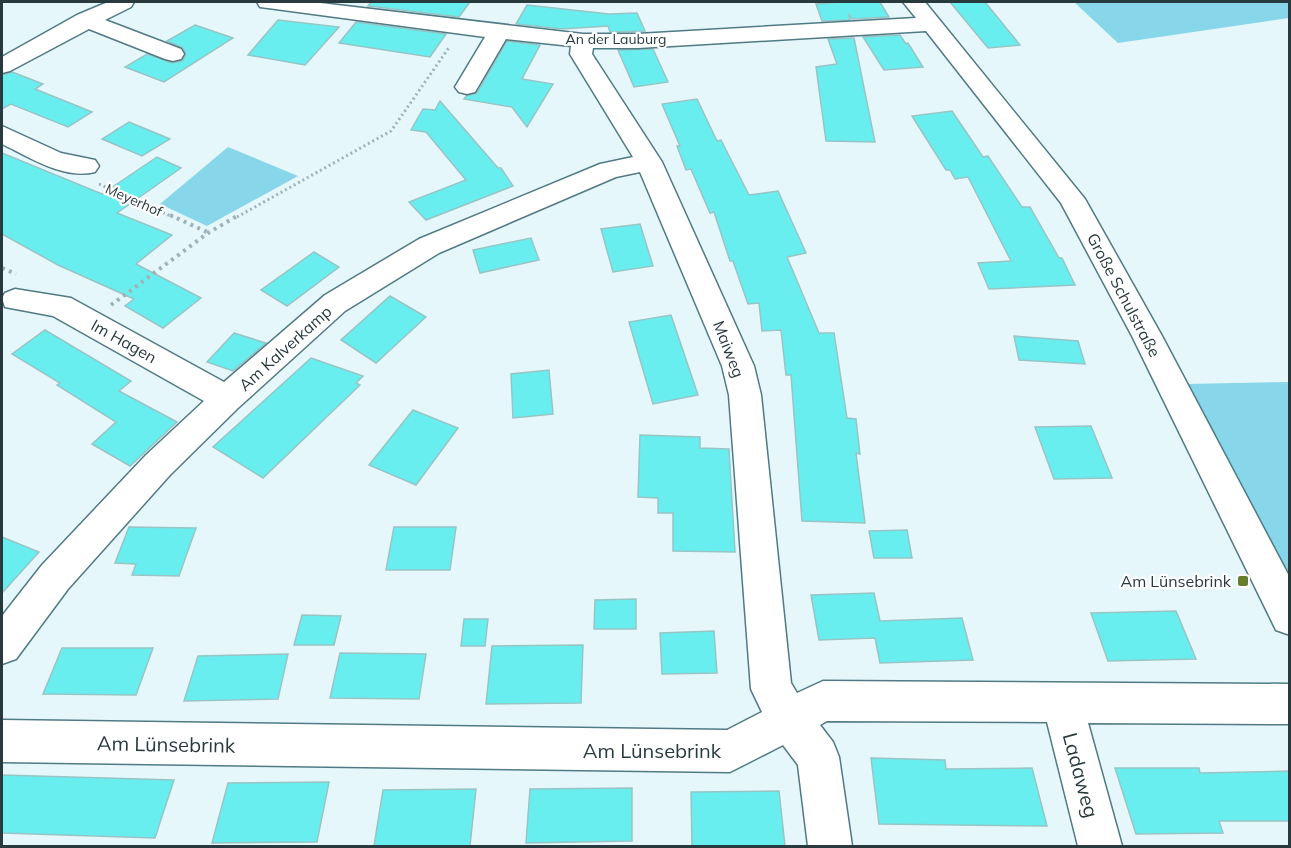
<svg xmlns="http://www.w3.org/2000/svg" width="1291" height="848" font-family="Mulish,sans-serif">
	<style>
		.green { fill: #87d6e9 }
		.building { fill: #69eef0; stroke: #97c5c5; stroke-width: 1.5 }
		.lines { fill: none; stroke-linecap: round; stroke-linejoin: round }
		.minor-casing { stroke: #507a84; stroke-width: 3 }
		.path-far1 { stroke: #a1b2b7; stroke-width: 3; stroke-dasharray: 2 3; stroke-linecap: butt }
		.path { stroke: #a1b2b7; stroke-width: 4; stroke-dasharray: 3 4.5; stroke-linecap: butt }
		.minor { fill: #fff; fill-rule: evenodd }
		.poi-dot { fill: #677e2f; stroke: #fff; stroke-width: 2 }
		.labels { text-anchor: middle; dominant-baseline: central; stroke-width: 4.5; stroke-linejoin: round; paint-order: stroke }
		.far-street-label { font-size: 14px; fill: #283a3e; stroke: #fff }
		.street-label { font-size: 16px; fill: #283a3e; stroke: #fff }
		.poi-label { font-size: 16px; fill: #283a3e; stroke: #fff; text-anchor: end }
		.near-street-label { font-size: 20px; fill: #283a3e; stroke: #fff }
	</style>
	<rect width="100%" height="100%" fill="#e6f7fc"/>
	<g class="green">
		<polygon points="1074,2 1289,2 1289,18 1118,43"/>
		<polygon points="228,147 298,176 207,226 160,204"/>
		<polygon points="1289,382 1289,576 1186,384"/>
	</g>
	<g class="building">
		<polygon points="371,2 470,2 459,17 368,6"/>
		<polygon points="841,2 880,2 889,17 852,19 849,14 850,20 822,21 816,4"/>
		<polygon points="950,2 985,2 1020,45 988,48"/>
		<polygon points="527,5 609,14 637,13 645,31 610,32 608,26 562,29 516,24"/>
		<polygon points="278,20 339,27 305,65 248,55"/>
		<polygon points="356,22 446,34 430,57 339,43"/>
		<polygon points="195,25 233,38 164,82 125,67 147,54 172,63 182,61 186,55 183,48 167,41"/>
		<polygon points="900,35 906,44 908,43 923,67 884,70 863,37"/>
		<polygon points="854,38 875,142 826,141 816,67 837,64 828,39"/>
		<polygon points="507,41 540,45 522,79 553,84 527,127 512,107 464,99 466,96 477,93"/>
		<polygon points="653,49 668,82 634,87 618,50"/>
		<polygon points="12,72 43,84 35,89 92,112 68,127 11,104 2,109 2,75"/>
		<polygon points="697,99 717,141 721,140 749,195 778,191 806,253 787,257 819,333 834,333 847,418 856,419 860,454 856,453 865,523 802,521 791,375 786,375 781,330 762,331 759,303 748,304 733,261 730,261 714,212 710,213 691,169 686,170 677,146 680,146 662,104"/>
		<polygon points="440,101 498,168 501,168 513,186 426,220 409,202 466,180 426,132 411,130 423,109 435,110"/>
		<polygon points="952,111 983,157 988,156 1022,207 1030,207 1059,258 1062,258 1075,285 989,289 978,263 1011,261 968,177 955,179 950,170 946,170 912,116"/>
		<polygon points="129,122 170,139 142,156 102,139"/>
		<polygon points="2,153 102,194 157,157 181,168 117,213 172,235 136,264 201,298 163,328 125,306 134,299 58,265 2,234"/>
		<polygon points="640,224 653,266 613,272 601,229"/>
		<polygon points="531,238 539,260 480,273 473,250"/>
		<polygon points="314,252 339,267 287,306 261,290"/>
		<polygon points="390,296 426,317 376,363 341,340"/>
		<polygon points="671,315 698,395 653,404 629,322"/>
		<polygon points="45,330 131,381 119,391 177,422 130,466 92,444 116,422 57,385 60,383 12,354"/>
		<polygon points="234,333 266,343 233,371 207,362"/>
		<polygon points="1014,336 1078,341 1085,364 1019,360"/>
		<polygon points="311,358 363,376 356,383 360,385 263,478 213,447"/>
		<polygon points="549,370 553,414 513,418 511,374"/>
		<polygon points="413,410 458,428 416,485 369,465"/>
		<polygon points="1091,426 1112,478 1054,479 1035,427"/>
		<polygon points="640,435 700,437 700,448 729,449 735,552 673,551 673,513 658,513 658,498 638,497"/>
		<polygon points="129,527 196,528 179,576 132,575 136,564 115,563"/>
		<polygon points="394,527 456,527 450,570 386,570"/>
		<polygon points="907,530 912,558 874,558 869,531"/>
		<polygon points="2,537 39,552 2,593"/>
		<polygon points="874,593 880,621 962,618 973,660 880,663 875,638 819,640 811,595"/>
		<polygon points="636,599 636,629 594,629 595,600"/>
		<polygon points="1176,611 1196,659 1108,661 1091,613"/>
		<polygon points="302,615 341,616 334,645 294,645"/>
		<polygon points="464,619 488,619 485,646 461,646"/>
		<polygon points="714,631 717,673 662,674 660,633"/>
		<polygon points="583,645 581,703 486,704 492,646"/>
		<polygon points="62,648 153,648 136,695 43,694"/>
		<polygon points="340,653 426,654 419,699 330,698"/>
		<polygon points="288,654 278,699 184,701 198,656"/>
		<polygon points="871,758 945,760 946,769 1032,768 1047,826 879,824"/>
		<polygon points="1115,768 1199,768 1200,773 1290,771 1290,821 1219,821 1223,833 1136,834"/>
		<polygon points="2,775 174,780 155,838 2,833"/>
		<polygon points="329,782 317,842 212,843 228,783"/>
		<polygon points="632,788 632,841 526,843 530,789"/>
		<polygon points="476,789 470,846 374,846 383,790"/>
		<polygon points="779,791 785,846 692,846 691,792"/>
	</g>
	<g class="lines">
		<g class="minor-casing">
			<g id="minor">
				<polygon points="108,2 134,2 131,7 105,20 181,49 184,54 181,59 173,61 165,59 89,29 10,71 2,73 2,57 77,15"/>
				<polygon points="257,2 312,2 583,34 638,34 916,18 903,2 925,2 1085,199 1162,336 1290,578 1290,635 1276,630 1132,336 1061,203 926,31 638,48 593,48 592,54 662,162 754,366 761,395 791,683 797,693 823,681 1290,684 1290,724 1088,723 1122,846 1078,846 1047,722 827,721 820,725 833,742 839,757 852,846 808,846 798,765 783,745 730,772 2,762 2,720 727,730 762,712 751,689 729,395 722,366 640,172 616,177 439,253 345,311 238,408 170,475 68,589 16,659 2,664 2,616 42,565 146,455 204,401 53,316 5,307 2,298 5,293 15,289 71,298 224,382 325,295 419,239 600,164 633,157 570,54 571,46 506,39 475,92 467,94 459,92 455,87 485,37 268,8 260,7"/>
				<path d="M2,126l59,27 34,7 4,6 -4,6c-31,8 -66,-15 -93,-28z"/>
			</g>
		</g>
		<g class="path-far1">
			<polyline points="99,184 173,217"/>
			<polyline points="237,217 391,131 450,46"/>
		</g>
		<g class="path">
			<polyline points="170,215 207,232"/>
			<polyline points="2,268 16,274"/>
			<polyline points="111,305 208,233 239,215"/>
		</g>
		<use href="#minor" class="minor"/>
	</g>
	<rect class="poi-dot" x="1237" y="575" width="12" height="12" rx="3"/>
	<g class="labels">
		<g class="far-street-label">
			<text x="616" y="39">An der Lauburg</text>
			<text transform="translate(134 200) rotate(24)">Meyerhof</text>
		</g>
		<g class="street-label">
			<text transform="translate(1124 295) rotate(62)">Große Schulstraße</text>
			<text transform="translate(124 341) rotate(29)">Im Hagen</text>
			<text transform="translate(285 348) rotate(-42)">Am Kalverkamp</text>
			<text transform="translate(729 349) rotate(69)">Maiweg</text>
		</g>
		<g class="poi-label">
			<text x="1231" y="581">Am Lünsebrink</text>
		</g>
		<g class="near-street-label">
			<text transform="translate(166 744) rotate(1)">Am Lünsebrink</text>
			<text x="652" y="750">Am Lünsebrink</text>
			<text transform="translate(1081 775) rotate(75)">Ladaweg</text>
		</g>
	</g>
	<rect width="1291" height="848" fill="none" stroke="#283a3e" stroke-width="6"/>
</svg>
